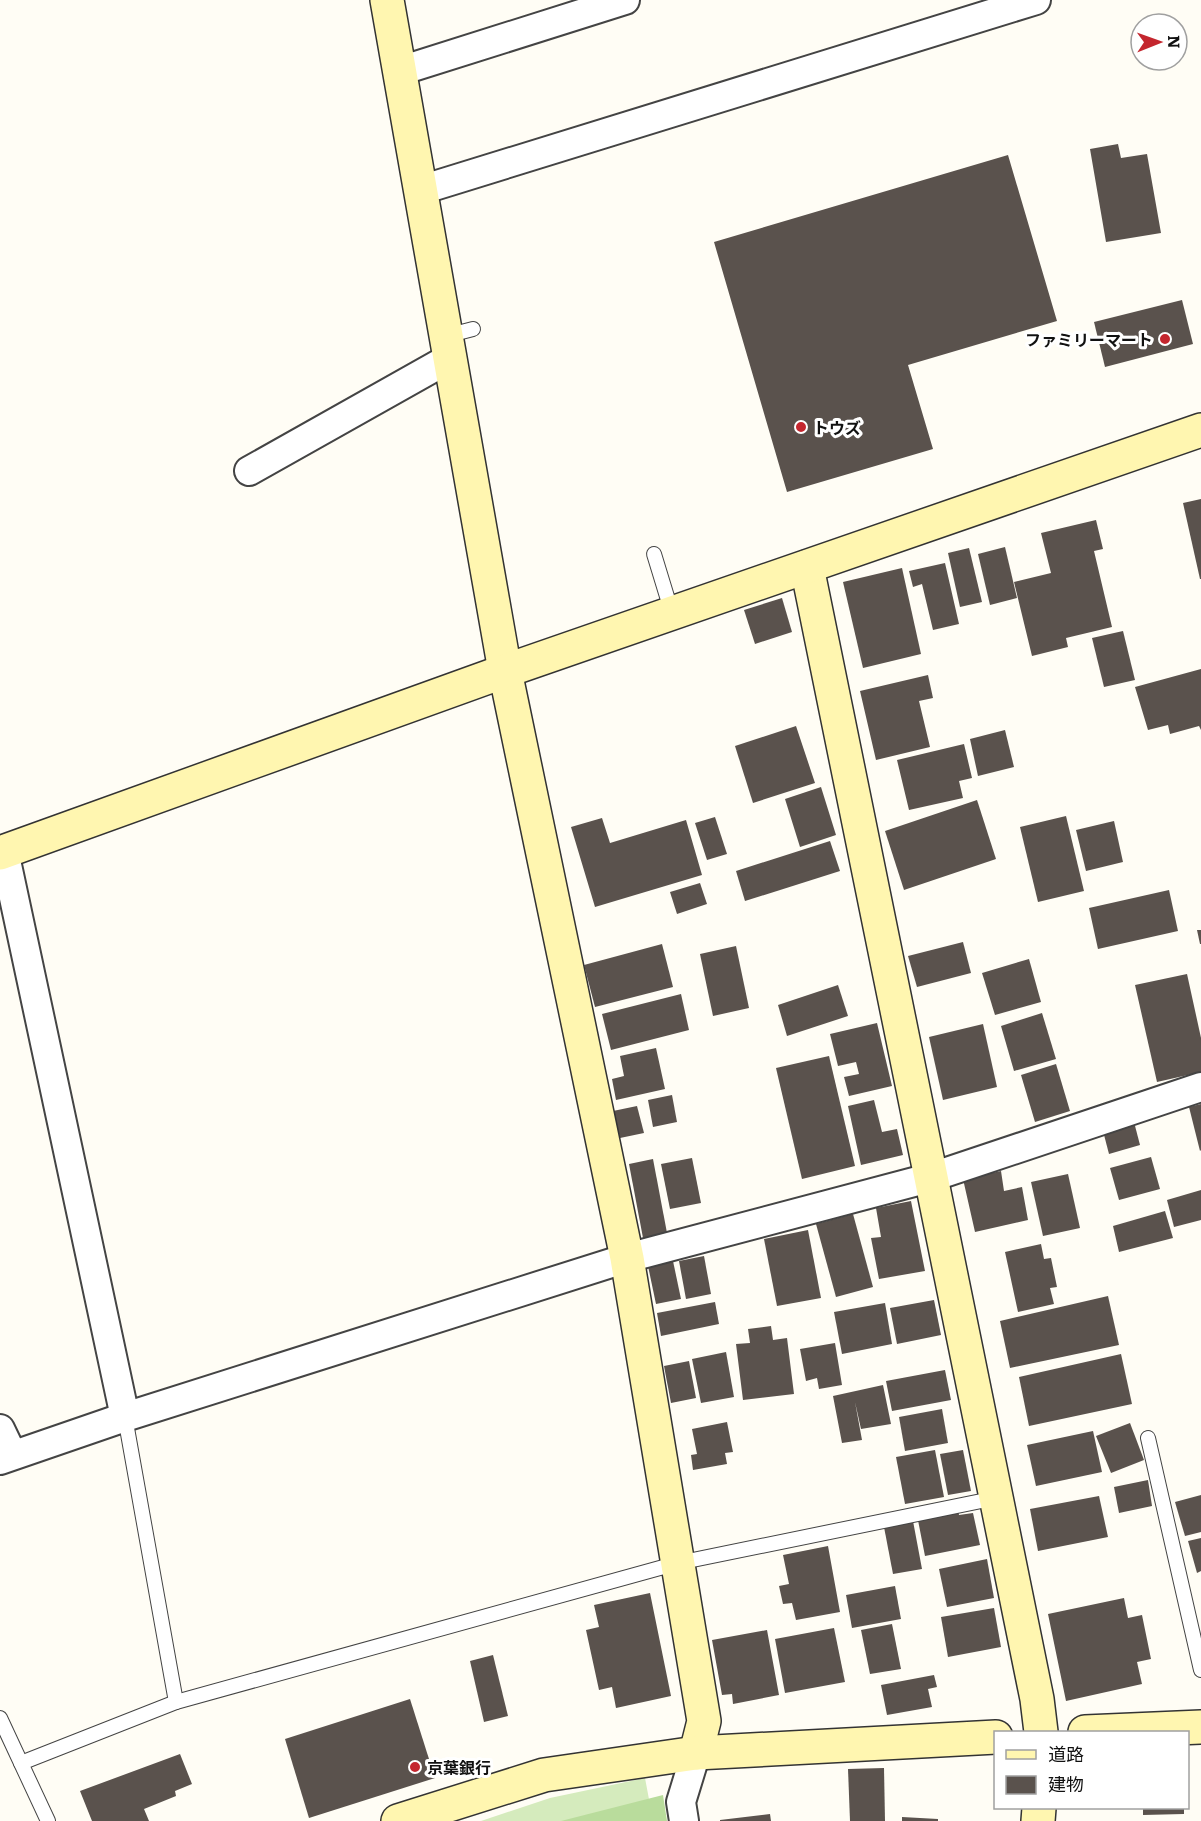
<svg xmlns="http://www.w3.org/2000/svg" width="1201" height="1821" font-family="Literata,'Noto Sans JP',serif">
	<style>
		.green { fill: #d5ebbd }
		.forest { fill: #b9dc9c }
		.building { fill: #5a524d }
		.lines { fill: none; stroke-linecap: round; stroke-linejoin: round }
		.lane-casing { stroke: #444; stroke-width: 16 }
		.street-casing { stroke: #444; stroke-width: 32 }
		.secondary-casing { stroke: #333; stroke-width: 36 }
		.lane { stroke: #fff; stroke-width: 14 }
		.street { stroke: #fff; stroke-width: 28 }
		.secondary { stroke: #fff6b0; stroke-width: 33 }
		.poi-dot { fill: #c4262e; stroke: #fff; stroke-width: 2 }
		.labels { text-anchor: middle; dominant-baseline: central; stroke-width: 6; stroke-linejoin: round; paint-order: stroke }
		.poi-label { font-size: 16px; font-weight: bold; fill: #111; stroke: #fff; text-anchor: start }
	</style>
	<rect width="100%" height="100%" fill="#fffdf5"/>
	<polygon class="green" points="645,1778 653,1821 481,1821 550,1798"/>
	<polygon class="forest" points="663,1795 667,1821 561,1821"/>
	<g class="building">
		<polygon points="1118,144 1121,158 1147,154 1161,233 1106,242 1090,149"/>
		<polygon points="1008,155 1057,321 908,365 933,449 787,492 714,242"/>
		<polygon points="1182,300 1193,344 1105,367 1094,322"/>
		<polygon points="1201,499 1201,579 1200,579 1183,503"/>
		<polygon points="1096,520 1103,549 1094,551 1112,627 1066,638 1068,647 1032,656 1014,582 1051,573 1041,533"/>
		<polygon points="1005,547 1017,598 990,605 978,554"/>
		<polygon points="969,548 982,602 960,607 948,553"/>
		<polygon points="945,563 959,624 933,630 922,584 913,587 909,571"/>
		<polygon points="902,568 921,654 863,668 843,582"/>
		<polygon points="782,598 792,632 755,644 744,610"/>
		<polygon points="1123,631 1135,680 1104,687 1092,638"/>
		<polygon points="1201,669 1201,730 1199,726 1170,734 1168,725 1148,730 1135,687"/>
		<polygon points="928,675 933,698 919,701 930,747 876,760 860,691"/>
		<polygon points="796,726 815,783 753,803 735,746"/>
		<polygon points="1005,730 1014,767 978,776 970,739"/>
		<polygon points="964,744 972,778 959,781 963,798 909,810 897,760"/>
		<polygon points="821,787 836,835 800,847 785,799"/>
		<polygon points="977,800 996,859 904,890 885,831"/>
		<polygon points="1066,816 1084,891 1038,902 1020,827"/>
		<polygon points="715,817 727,854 707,860 695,823"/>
		<polygon points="602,818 610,843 686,820 702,875 595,907 571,827"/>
		<polygon points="1114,821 1123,862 1086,871 1076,830"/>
		<polygon points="830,841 840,871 745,901 736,871"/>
		<polygon points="700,883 707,904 677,914 670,892"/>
		<polygon points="1169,890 1178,931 1098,949 1089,908"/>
		<polygon points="1197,930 1201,930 1201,944 1200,944"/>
		<polygon points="963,942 971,973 917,987 908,956"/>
		<polygon points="662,944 673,987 595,1007 584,965"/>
		<polygon points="736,946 749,1008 713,1016 700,954"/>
		<polygon points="1029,959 1041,1002 995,1015 982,973"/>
		<polygon points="1187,974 1201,1038 1201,1072 1157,1082 1135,985"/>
		<polygon points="838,985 848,1016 787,1036 778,1005"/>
		<polygon points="681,994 689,1030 611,1050 602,1014"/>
		<polygon points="1042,1013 1056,1059 1014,1071 1001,1026"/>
		<polygon points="877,1023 892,1086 849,1096 844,1077 859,1074 856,1062 838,1066 830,1034"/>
		<polygon points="983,1024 997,1087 943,1100 929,1037"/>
		<polygon points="656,1048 665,1089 616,1100 612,1079 624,1076 620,1056"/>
		<polygon points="829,1056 855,1166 802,1179 776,1068"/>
		<polygon points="1056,1064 1070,1111 1035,1122 1021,1075"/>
		<polygon points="672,1095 677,1122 653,1127 648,1100"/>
		<polygon points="874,1100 882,1132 897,1129 903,1155 861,1165 848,1106"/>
		<polygon points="1201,1104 1201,1150 1200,1151 1189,1107"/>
		<polygon points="637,1106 644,1133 620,1138 613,1111"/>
		<polygon points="1134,1122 1140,1145 1109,1154 1103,1131"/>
		<polygon points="1151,1157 1160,1189 1119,1200 1110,1168"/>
		<polygon points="692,1158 701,1203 670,1209 661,1164"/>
		<polygon points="653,1159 667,1233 643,1238 629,1164"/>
		<polygon points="1001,1171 1004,1191 1022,1187 1028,1220 975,1232 963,1179"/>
		<polygon points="1068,1174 1080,1228 1043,1236 1031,1182"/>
		<polygon points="1201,1190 1201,1220 1174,1227 1167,1200"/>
		<polygon points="911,1201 925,1271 879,1279 871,1238 881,1237 876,1208"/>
		<polygon points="1165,1211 1173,1238 1119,1252 1113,1226"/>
		<polygon points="853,1214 873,1287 836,1297 816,1224"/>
		<polygon points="808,1230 821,1298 777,1306 764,1239"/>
		<polygon points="1041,1244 1044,1259 1051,1258 1057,1287 1050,1288 1054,1304 1018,1312 1005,1252"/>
		<polygon points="704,1256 711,1294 686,1299 679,1261"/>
		<polygon points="673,1261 681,1299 656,1304 648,1266"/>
		<polygon points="1108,1296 1119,1345 1010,1368 1000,1321"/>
		<polygon points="934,1300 941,1335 897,1344 890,1308"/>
		<polygon points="715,1302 719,1324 661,1336 657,1313"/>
		<polygon points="885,1303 892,1344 842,1354 834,1312"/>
		<polygon points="771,1326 773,1340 787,1338 794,1394 743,1400 736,1344 750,1343 748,1329"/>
		<polygon points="835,1343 842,1385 819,1389 817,1378 806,1381 800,1349"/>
		<polygon points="726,1352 734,1397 701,1403 692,1359"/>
		<polygon points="1121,1354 1132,1404 1029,1426 1019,1377"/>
		<polygon points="689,1361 696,1398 671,1403 664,1366"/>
		<polygon points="945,1370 951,1400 892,1411 886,1381"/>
		<polygon points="883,1385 891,1424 861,1429 855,1402 862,1440 842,1443 833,1396"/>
		<polygon points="942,1409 948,1443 905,1451 899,1417"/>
		<polygon points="727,1422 733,1452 725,1453 727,1464 693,1470 691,1455 697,1454 692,1429"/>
		<polygon points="1130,1423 1144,1460 1111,1473 1096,1436"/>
		<polygon points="1093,1431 1102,1472 1036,1486 1027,1445"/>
		<polygon points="935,1450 944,1497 905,1504 896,1457"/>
		<polygon points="963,1450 971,1491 948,1495 940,1454"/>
		<polygon points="1148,1480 1152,1506 1119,1513 1114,1487"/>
		<polygon points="1201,1495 1201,1532 1185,1536 1175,1502"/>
		<polygon points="1099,1496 1108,1537 1038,1551 1030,1509"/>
		<polygon points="957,1502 959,1515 973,1513 980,1545 925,1556 916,1510"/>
		<polygon points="913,1521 922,1569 893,1574 884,1527"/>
		<polygon points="1201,1538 1201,1571 1197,1573 1188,1541"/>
		<polygon points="828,1546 840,1612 796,1620 792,1603 783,1604 779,1586 789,1584 783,1555"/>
		<polygon points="987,1559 994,1598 947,1607 939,1569"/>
		<polygon points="895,1586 901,1619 852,1628 846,1595"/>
		<polygon points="650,1593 671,1696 616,1708 612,1687 599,1690 586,1630 599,1627 594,1605"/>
		<polygon points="1124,1598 1128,1618 1142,1615 1151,1659 1137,1662 1142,1684 1066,1701 1048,1614"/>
		<polygon points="994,1608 1001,1647 948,1657 941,1617"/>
		<polygon points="892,1624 901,1669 870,1674 861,1630"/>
		<polygon points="834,1628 845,1682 785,1693 775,1639"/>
		<polygon points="767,1630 779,1695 733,1704 732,1694 722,1695 712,1640"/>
		<polygon points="493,1655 508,1716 484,1722 470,1661"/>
		<polygon points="934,1675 937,1687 928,1689 932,1707 887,1715 881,1685"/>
		<polygon points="410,1699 435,1778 309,1818 285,1739"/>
		<polygon points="180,1754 192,1784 175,1791 176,1796 144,1809 149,1821 92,1821 80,1791"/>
		<polygon points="884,1768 885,1821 850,1821 848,1769"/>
		<polygon points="1143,1808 1184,1808 1184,1814 1143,1815"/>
		<polygon points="770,1814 771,1821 720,1821 720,1820"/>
		<polygon points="902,1817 938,1819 938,1821 902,1821"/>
	</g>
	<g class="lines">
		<g class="lane-casing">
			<g id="lane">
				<polyline points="446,336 473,329"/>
				<polyline points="654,554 672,613"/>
				<polyline points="1148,1438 1201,1670"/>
				<polyline points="176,1702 678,1563 996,1498"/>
				<polyline points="0,1718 48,1821"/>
				<polyline points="21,1763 176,1702 125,1417"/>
			</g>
		</g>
		<g class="street-casing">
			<g id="street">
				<polyline points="400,71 625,0"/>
				<polyline points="421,190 1036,0"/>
				<polyline points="249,471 450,358"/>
				<polyline points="4,851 125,1417"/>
				<polyline points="0,1429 12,1454"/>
				<polyline points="0,1460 125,1417 627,1258 929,1178 1201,1087"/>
				<polyline points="684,1821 681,1802 696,1753"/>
			</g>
		</g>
		<g class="secondary-casing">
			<g id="secondary">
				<polyline points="387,0 505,671 627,1258 704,1721 696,1753"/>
				<polyline points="807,567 1037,1699 1041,1732"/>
				<polyline points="0,853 505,671 1201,430"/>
				<polyline points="1085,1732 1201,1727"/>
				<polyline points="398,1821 544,1775 696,1753 996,1737"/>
				<polyline points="1038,1821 1039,1808"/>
			</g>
		</g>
		<use href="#lane" class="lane"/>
		<use href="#street" class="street"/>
		<use href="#secondary" class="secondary"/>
	</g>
	<g class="poi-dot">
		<circle cx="1165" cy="339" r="6"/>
		<circle cx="801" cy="427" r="6"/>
		<circle cx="415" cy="1767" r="6"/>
	</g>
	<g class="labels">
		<g class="poi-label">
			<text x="1153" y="339" text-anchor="end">ファミリーマート</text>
			<text x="813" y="427">トウズ</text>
			<text x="427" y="1767">京葉銀行</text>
		</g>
	</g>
	<rect x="994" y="1731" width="195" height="78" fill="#ffffff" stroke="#a0a0a0" stroke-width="1.5"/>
	<rect x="1006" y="1750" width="30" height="9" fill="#fff6b0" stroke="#a0a0a0" stroke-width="1.5"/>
	<text x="1048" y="1761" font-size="18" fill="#111111">道路</text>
	<rect x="1006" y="1776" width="30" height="18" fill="#5a524d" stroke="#a0a0a0" stroke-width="1.5"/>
	<text x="1048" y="1791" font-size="18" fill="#111111">建物</text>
	<g transform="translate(1159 42) rotate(89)"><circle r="28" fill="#ffffff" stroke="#a0a0a0" stroke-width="1.5"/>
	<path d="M0-4.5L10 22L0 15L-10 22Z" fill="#c4262e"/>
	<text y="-9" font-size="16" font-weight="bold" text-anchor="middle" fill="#111111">N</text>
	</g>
</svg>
